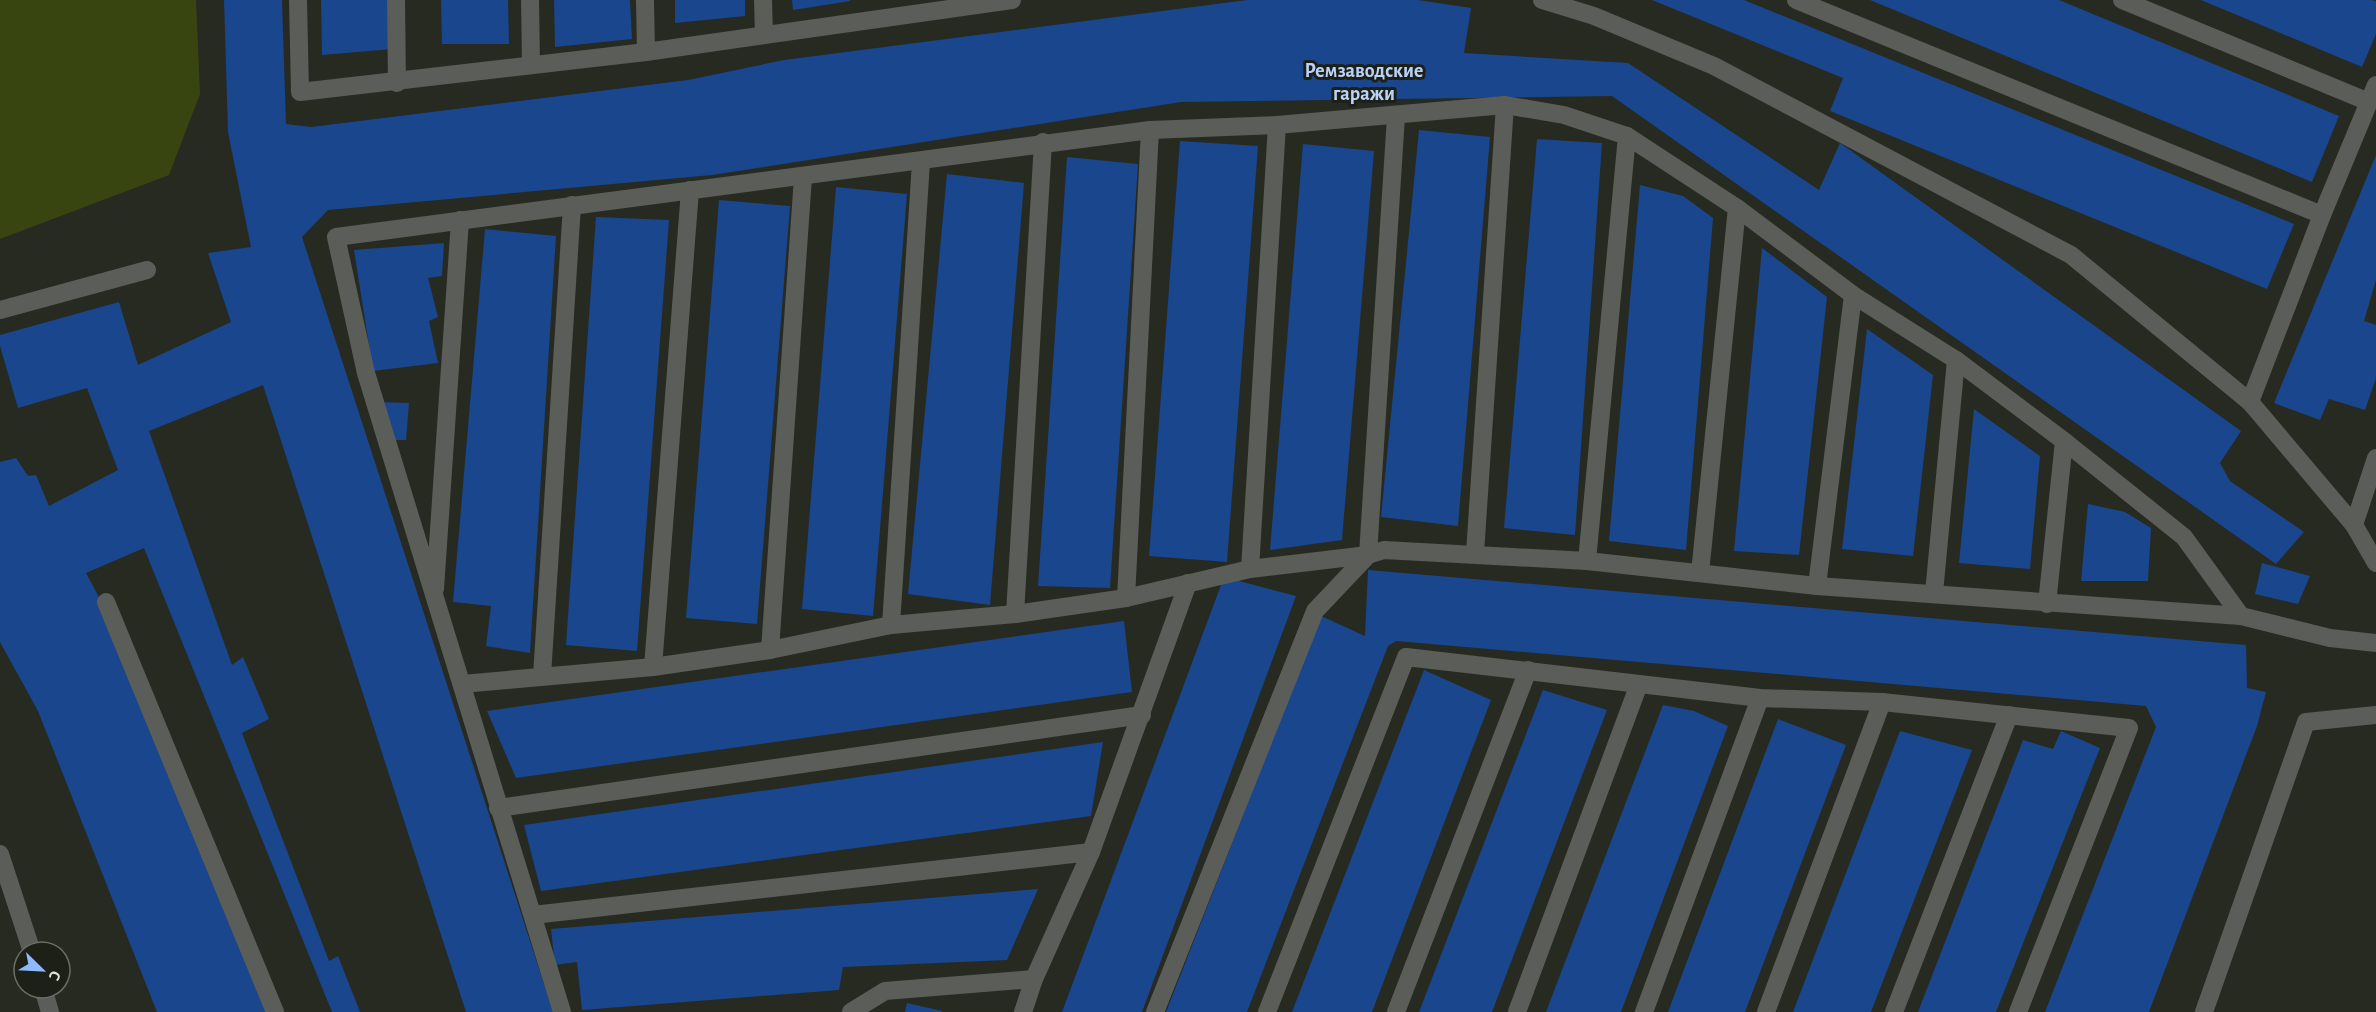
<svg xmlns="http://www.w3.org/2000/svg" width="2376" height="1012" font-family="'Alegreya Sans',sans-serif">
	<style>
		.green { fill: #384511 }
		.building { fill: #19468d }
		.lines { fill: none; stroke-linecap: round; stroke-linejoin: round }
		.minor { stroke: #5b5d58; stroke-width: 18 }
		.labels { text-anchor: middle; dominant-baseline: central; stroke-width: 6; stroke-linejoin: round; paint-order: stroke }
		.neighbourhood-label { font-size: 20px; font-weight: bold; fill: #b9d2f8; stroke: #1d2017 }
	</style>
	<rect width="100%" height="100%" fill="#272a21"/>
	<polygon class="green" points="0,0 196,0 200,94 169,175 0,239"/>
	<g class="building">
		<polygon points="224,0 282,0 286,124 311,127 688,80 784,60 1247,0 1418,0 1471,8 1464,53 1628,63 1819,190 1840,143 2241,431 2220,463 2230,481 2304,532 2276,564 1612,96 1181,102 712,175 328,210 302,237 553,1012 466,1012 263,385 149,431 232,665 243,657 269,719 242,733 329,961 338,956 360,1012 332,1012 144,548 86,573 130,655 274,1012 157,1012 38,711 0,642 0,462 16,458 28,476 36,475 49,506 118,470 87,388 18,408 0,346 0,335 119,302 138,365 231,322 208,253 251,247 228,132"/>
		<polygon points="321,0 391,0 392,49 322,55"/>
		<polygon points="441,0 508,0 509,44 442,44"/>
		<polygon points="554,0 630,0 632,39 555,47"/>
		<polygon points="675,0 745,0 745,16 675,23"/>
		<polygon points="792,0 850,0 850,1 793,10"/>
		<polygon points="1652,0 1744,0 2294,224 2267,289 1830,111 1843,78"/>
		<polygon points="1870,0 2059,0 2339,116 2312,182"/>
		<polygon points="2201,0 2372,0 2376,1 2376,34 2362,67"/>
		<polygon points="1419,130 1490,137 1458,526 1381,517"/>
		<polygon points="1537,139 1602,143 1575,535 1504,528"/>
		<polygon points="1180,141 1258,146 1227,562 1149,556"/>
		<polygon points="1303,144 1374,151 1342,540 1270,550"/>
		<polygon points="2376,155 2376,280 2364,321 2376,325 2376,378 2365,410 2329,399 2320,420 2274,403"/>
		<polygon points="1067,157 1138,164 1110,588 1038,586"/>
		<polygon points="947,174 1024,183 990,605 908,594"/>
		<polygon points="1640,185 1683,196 1713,218 1686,550 1609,541"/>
		<polygon points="836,187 907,194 873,616 802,609"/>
		<polygon points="719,200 790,206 757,624 686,618"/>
		<polygon points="596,217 669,220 637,651 566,645"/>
		<polygon points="485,229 556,236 530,653 486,646 491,606 453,602"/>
		<polygon points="444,243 442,276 428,278 438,317 429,321 438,363 373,371 354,250"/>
		<polygon points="1762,248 1827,297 1799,555 1734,551"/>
		<polygon points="1867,329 1933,375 1913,556 1842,549"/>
		<polygon points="377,402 409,403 406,440 387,440"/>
		<polygon points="1974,409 2040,456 2030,569 1959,563"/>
		<polygon points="2088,504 2125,512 2151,528 2148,581 2081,581"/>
		<polygon points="2262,563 2310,576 2298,604 2255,594"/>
		<polygon points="1368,570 2246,645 2247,688 2266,692 2257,726 2149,1012 2045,1012 2156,727 2146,706 1396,641 1388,646 1247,1012 1166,1012 1321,616 1365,636"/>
		<polygon points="1224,577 1296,596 1142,1012 1062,1012"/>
		<polygon points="1124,621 1132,692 516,778 487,711"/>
		<polygon points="1424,670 1491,700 1372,1012 1292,1012"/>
		<polygon points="1543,690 1607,710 1492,1012 1419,1012"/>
		<polygon points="1663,705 1694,711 1728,726 1621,1012 1546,1012"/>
		<polygon points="1778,719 1846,745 1745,1012 1668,1012"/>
		<polygon points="1900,731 1972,750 1871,1012 1793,1012"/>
		<polygon points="2061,731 2100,748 1996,1012 1918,1012 2023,740 2053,749"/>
		<polygon points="1103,742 1091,816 541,891 524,825"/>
		<polygon points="1038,889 1007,960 843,967 839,990 582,1010 577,962 555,965 551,929"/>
		<polygon points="907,1003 942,1011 941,1012 905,1012"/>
	</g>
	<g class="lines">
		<g class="minor">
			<polyline points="298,0 300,92 646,52 1012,0"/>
			<polyline points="396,0 397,83"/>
			<polyline points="530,0 531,65"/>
			<polyline points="645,0 646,52"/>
			<polyline points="763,0 764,34"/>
			<polyline points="1542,0 1594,16 1714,66 2071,255 2250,402 2354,525"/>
			<polyline points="1796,0 2322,215"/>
			<polyline points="2122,0 2369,102"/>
			<polyline points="0,310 147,270"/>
			<polyline points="2250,402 2322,215 2376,85"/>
			<polyline points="2376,458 2354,525 2376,563"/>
			<polyline points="1475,553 1505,105"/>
			<polyline points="1587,561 1627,136"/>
			<polyline points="1250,569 1277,125"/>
			<polyline points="1700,573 1737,208"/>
			<polyline points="1817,586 1853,295"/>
			<polyline points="435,589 460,220"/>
			<polyline points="1934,593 1956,360"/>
			<polyline points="1126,598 1150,130"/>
			<polyline points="106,602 275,1012"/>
			<polyline points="2047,604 2064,441"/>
			<polyline points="1015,614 1043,142"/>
			<polyline points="891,625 921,162"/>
			<polyline points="770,650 803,177"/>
			<polyline points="653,667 690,190"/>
			<polyline points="542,676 572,205"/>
			<polyline points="462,684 653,667 770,650 891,625 1015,614 1126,598 1250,569 1368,555 1384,550 1587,561 1817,586 2241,616 2330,638 2376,643"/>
			<polyline points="498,808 1142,715"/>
			<polyline points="0,854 32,952"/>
			<polyline points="533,915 1091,852"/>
			<polyline points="43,988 50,1012"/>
			<polyline points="562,1012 366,373 336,237 1150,130 1277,125 1505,105 1564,115 1627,136 1737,208 1853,295 1956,360 2064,441 2184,537 2241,616"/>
			<polyline points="851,1012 885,991 1034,979"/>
			<polyline points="1023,1012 1034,979 1091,852 1188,583"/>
			<polyline points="1155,1012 1315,611 1368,555 1396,116"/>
			<polyline points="1267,1012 1406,657 1760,698 1882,702 2129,728 2018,1012"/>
			<polyline points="1396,1012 1528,670"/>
			<polyline points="1517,1012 1639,684"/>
			<polyline points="1644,1012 1760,698"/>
			<polyline points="1766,1012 1882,702"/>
			<polyline points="1894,1012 2009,715"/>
			<polyline points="2204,1012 2306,722 2376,715"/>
		</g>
	</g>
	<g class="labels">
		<g class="neighbourhood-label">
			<text x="1364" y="71">Ремзаводские<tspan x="1364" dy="23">гаражи</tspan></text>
		</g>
	</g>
	<g transform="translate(42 970) rotate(114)"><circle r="28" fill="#1d2017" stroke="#6c6e67" stroke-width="1.5"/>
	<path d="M0-4.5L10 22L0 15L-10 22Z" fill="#8eb9fd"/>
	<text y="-9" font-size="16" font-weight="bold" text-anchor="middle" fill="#e2e4de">С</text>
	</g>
</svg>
